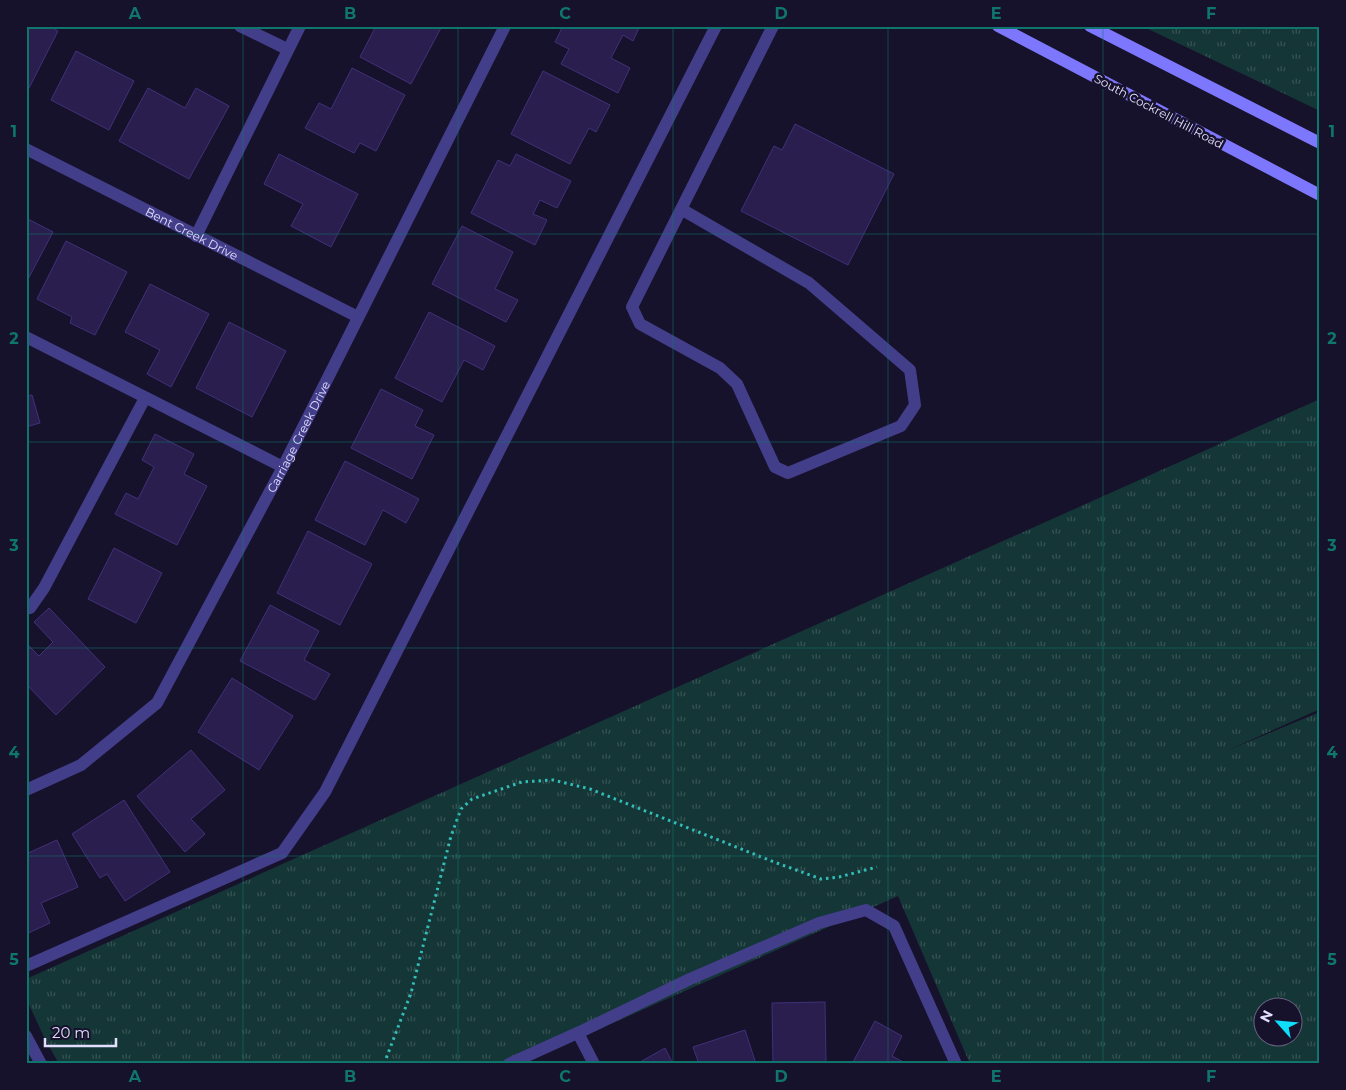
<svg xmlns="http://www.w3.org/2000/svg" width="1346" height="1090" font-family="Montserrat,sans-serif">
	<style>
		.grass { fill: url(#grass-tufts); fill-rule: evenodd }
		.building { fill: #291e4d; stroke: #413179 }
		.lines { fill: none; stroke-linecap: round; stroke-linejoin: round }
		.path { stroke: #33bdb8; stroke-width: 3; stroke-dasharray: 2.5 4; stroke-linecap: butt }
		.lane { stroke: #433e8a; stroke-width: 12 }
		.street { stroke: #433e8a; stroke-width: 12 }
		.secondary { stroke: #7d77fd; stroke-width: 12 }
		.grid { fill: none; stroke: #0f766e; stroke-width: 1; stroke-opacity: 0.55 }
		.labels { text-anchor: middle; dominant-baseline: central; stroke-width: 5; stroke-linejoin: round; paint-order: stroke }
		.street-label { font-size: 12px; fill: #e2defe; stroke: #17122c }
		.neatline { fill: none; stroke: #0f766e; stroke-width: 2 }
		.grid-label { font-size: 16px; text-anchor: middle; font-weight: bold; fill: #0f766e }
	</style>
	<defs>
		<pattern id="grass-tufts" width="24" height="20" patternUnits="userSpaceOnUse" patternTransform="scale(1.25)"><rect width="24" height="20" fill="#153636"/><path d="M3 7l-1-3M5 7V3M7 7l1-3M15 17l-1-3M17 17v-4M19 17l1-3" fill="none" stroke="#375354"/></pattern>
	</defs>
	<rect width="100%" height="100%" fill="#17122c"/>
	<g class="grass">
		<polygon points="1142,26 1320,26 1320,111"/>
		<path d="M1320,399v310l-94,42 94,-39v352h-350l-72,-168 -377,168h-462l-15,-27 -18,-39v-19zM1264,1008h30v30h-30z"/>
	</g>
	<g class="building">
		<polygon points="26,26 50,26 58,31 26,94"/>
		<polygon points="376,26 442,26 411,84 360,57"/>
		<polygon points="563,26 640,26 633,41 623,35 611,58 630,68 618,93 561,64 569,49 555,42"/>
		<polygon points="76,51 134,81 109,130 51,100"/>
		<polygon points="352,68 405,95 376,151 360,143 354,153 305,128 319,103 331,109"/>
		<polygon points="543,71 610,105 596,132 589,128 570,164 511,134"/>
		<polygon points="148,88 185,108 196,88 229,106 189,179 119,141"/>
		<polygon points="795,124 894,174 848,265 741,211 774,146 782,150"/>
		<polygon points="279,154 358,194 331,247 291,226 303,204 264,184"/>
		<polygon points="516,154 571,181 557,208 540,200 533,214 547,220 535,245 471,213 498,160 510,166"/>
		<polygon points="26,218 53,232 26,283"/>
		<polygon points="462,226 513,252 495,289 518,300 506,322 432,284"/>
		<polygon points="66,241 127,272 95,335 70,323 72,317 37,299"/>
		<polygon points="150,284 209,314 171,387 147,374 160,350 125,332"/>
		<polygon points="429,312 495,346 483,370 464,360 442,402 395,378"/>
		<polygon points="229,322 286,351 252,417 196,388"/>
		<polygon points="381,389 423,410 415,426 434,435 412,479 351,448"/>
		<polygon points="32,395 40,423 26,427 26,396"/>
		<polygon points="155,434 194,454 184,474 207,486 177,545 115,514 126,493 138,499 154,467 142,460"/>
		<polygon points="345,461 419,499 406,523 383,510 365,545 315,520"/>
		<polygon points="308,531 372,564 340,625 277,593"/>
		<polygon points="114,548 162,573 136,623 88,599"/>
		<polygon points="270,605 319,631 304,660 330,674 315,700 240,661"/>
		<polygon points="49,608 105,667 56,715 26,684 26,643 39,656 53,642 34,622"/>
		<polygon points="232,678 293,716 259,770 198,732"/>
		<polygon points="191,750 225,790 191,819 205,834 185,852 137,796"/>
		<polygon points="124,800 170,872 125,901 107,874 100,878 72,834"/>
		<polygon points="57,840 78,887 41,903 50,923 26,934 26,854"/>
		<polygon points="825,1002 826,1064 773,1064 772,1003"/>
		<polygon points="875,1021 902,1036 892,1056 907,1064 852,1064"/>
		<polygon points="745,1030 756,1064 699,1064 693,1047"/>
		<polygon points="665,1048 673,1064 644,1064 642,1061"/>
	</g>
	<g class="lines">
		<polyline class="path" points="384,1064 411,993 451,836 461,809 472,799 522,782 553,780 590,789 774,862 821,879 839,877 877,867"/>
		<g class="lane">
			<polyline points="240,26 287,49"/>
			<polyline points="681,209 809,283 910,370 915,405 901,426 788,473 775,467 737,384 720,368 640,324 632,307 773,26"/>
			<polyline points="196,236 300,26"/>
			<polyline points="26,337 283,467"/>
			<polyline points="26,609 30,608 44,588 145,398"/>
			<polyline points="26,966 282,853 325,792 716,26"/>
			<polyline points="578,1033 594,1064"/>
			<polyline points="509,1064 584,1030 690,979 819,923 866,910 894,926 956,1064"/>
		</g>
		<g class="street">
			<path id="s1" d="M26,149l332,168"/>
			<path id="s2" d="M26,790l55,-25 76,-62 126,-236 222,-441"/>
			<polyline points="26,1036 41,1064"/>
		</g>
		<g class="secondary">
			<polyline points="998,26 1320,195"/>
			<polyline points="1090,26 1320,143"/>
		</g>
	</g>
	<path class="grid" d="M243,26v1038M458,26v1038M673,26v1038M888,26v1038M1103,26v1038M26,234h1294M26,442h1294M26,648h1294M26,856h1294"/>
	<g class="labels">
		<g class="street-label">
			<text transform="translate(1159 111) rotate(28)">South Cockrell Hill Road</text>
			<text stroke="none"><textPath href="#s1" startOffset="186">Bent Creek Drive</textPath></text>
			<text stroke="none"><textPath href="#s2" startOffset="460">Carriage Creek Drive</textPath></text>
		</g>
	</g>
	<rect width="1346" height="1090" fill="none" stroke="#17122c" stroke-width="55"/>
	<g transform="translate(1278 1022) rotate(297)"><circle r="24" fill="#17122c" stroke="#686480"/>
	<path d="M0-4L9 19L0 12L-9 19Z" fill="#0edefb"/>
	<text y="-8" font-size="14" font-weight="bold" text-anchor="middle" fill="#e2defe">N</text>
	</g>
	<path d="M45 1038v8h71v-8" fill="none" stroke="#e2defe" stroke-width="2.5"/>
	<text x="52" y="1038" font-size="15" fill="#e2defe" stroke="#17122c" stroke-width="4" paint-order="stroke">20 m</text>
	<rect x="28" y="28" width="1290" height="1034" class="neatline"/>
	<g class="grid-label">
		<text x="135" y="19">A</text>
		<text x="350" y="19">B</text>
		<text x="565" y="19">C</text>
		<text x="781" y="19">D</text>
		<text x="996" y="19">E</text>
		<text x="1211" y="19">F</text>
		<text x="14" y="137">1</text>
		<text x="1332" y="137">1</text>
		<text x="14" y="344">2</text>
		<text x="1332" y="344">2</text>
		<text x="14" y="551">3</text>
		<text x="1332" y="551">3</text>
		<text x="14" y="758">4</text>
		<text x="1332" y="758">4</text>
		<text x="14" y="965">5</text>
		<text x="1332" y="965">5</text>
		<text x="135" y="1082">A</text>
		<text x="350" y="1082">B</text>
		<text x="565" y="1082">C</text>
		<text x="781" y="1082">D</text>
		<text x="996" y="1082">E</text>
		<text x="1211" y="1082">F</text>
	</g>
</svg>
